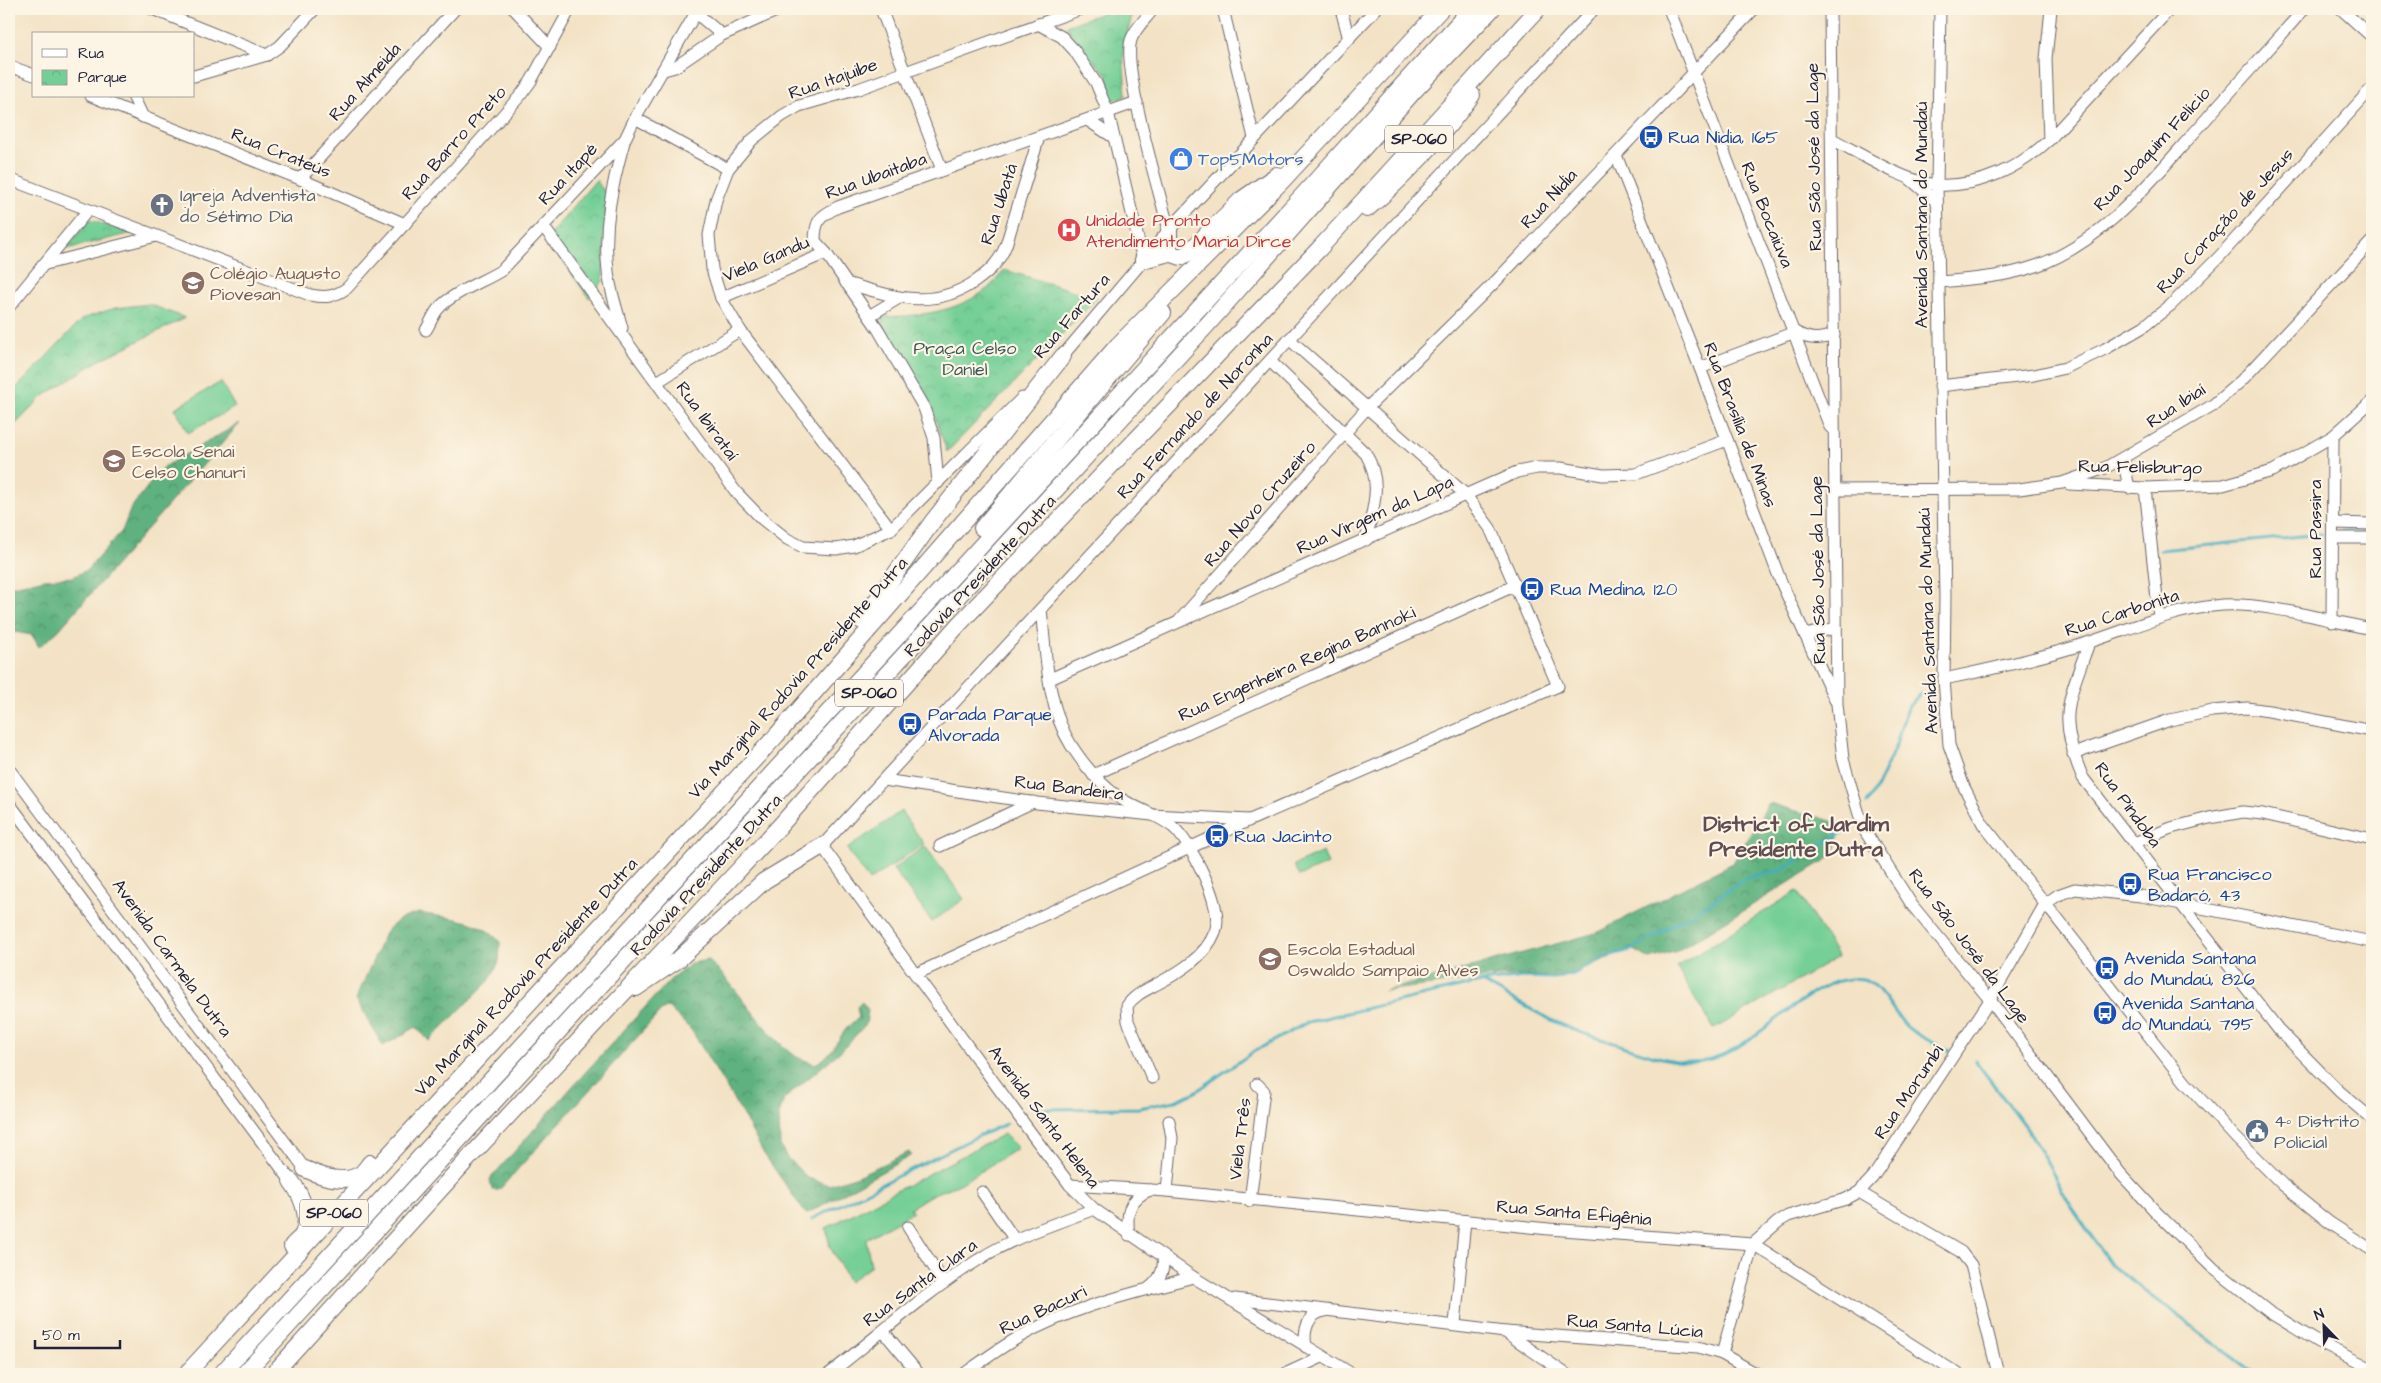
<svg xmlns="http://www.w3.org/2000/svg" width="2381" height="1383" font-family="'Architects Daughter',sans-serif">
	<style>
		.grass { fill: #74cf96; stroke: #4b7868 }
		.forest { fill: url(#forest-crowns); stroke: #406a5d }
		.park { fill: url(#park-crowns); stroke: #4b7868 }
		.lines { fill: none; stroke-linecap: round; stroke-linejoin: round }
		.stream { stroke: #41aebf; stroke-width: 3 }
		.minor-casing { stroke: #6b656b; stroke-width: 13 }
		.highway-casing { stroke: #6b656b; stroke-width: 18 }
		.minor { stroke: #fff; stroke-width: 11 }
		.highway { stroke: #fff; stroke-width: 16 }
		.labels { text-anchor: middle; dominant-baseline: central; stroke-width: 4.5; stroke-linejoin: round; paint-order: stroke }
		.shield { fill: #fcf5e5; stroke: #63616e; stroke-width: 1 }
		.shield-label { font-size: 16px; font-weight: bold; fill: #22223b }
		.street-label { font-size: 18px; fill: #22223b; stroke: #fcf5e5 }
		.transit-label { font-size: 18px; fill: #164399; stroke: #fcf5e5; text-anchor: start }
		.shop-label { font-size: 18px; fill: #366cbe; stroke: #fcf5e5; text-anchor: start }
		.worship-label { font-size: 18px; fill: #5b616d; stroke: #fcf5e5; text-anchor: start }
		.health-label { font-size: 18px; fill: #be3a42; stroke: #fcf5e5; text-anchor: start }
		.education-label { font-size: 18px; fill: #785e54; stroke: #fcf5e5; text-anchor: start }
		.park-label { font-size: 18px; fill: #3b5656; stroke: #fcf5e5 }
		.service-label { font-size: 18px; fill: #4e5e75; stroke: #fcf5e5; text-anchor: start }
		.district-label { font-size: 22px; font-weight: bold; fill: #614c51; stroke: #fcf5e5 }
	</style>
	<defs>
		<pattern id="forest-crowns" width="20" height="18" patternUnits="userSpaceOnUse" patternTransform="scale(1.25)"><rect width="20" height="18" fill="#5fb27f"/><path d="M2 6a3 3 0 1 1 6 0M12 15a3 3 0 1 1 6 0" fill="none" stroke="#4e9069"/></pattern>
		<pattern id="park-crowns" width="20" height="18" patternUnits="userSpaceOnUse" patternTransform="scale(1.25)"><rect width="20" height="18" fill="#74cf96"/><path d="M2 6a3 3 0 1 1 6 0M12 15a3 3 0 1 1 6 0" fill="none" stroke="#64b182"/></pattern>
	</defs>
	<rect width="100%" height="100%" fill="#fcf5e5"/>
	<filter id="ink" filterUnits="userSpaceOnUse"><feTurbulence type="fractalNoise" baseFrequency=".02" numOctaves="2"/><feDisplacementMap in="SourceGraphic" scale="10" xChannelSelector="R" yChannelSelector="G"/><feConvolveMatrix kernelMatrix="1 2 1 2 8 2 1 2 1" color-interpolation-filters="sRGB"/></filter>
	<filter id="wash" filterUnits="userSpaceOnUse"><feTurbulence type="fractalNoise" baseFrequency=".0096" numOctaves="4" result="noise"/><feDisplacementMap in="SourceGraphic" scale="20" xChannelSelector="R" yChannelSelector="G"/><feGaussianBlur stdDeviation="1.12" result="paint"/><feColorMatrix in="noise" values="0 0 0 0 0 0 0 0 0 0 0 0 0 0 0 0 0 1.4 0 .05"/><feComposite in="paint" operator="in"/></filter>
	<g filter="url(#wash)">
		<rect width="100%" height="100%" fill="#f3e2c5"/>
		<g class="grass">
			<polygon points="221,382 235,407 188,433 175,408"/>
			<polygon points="901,811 924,844 869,881 847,849"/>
			<polygon points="925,846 964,899 932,922 893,869"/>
			<polygon points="1323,852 1328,864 1299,876 1294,865"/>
			<polygon points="1797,891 1838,957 1714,1029 1676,967"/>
			<polygon points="1004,1134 1018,1148 960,1184 933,1194 910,1208 913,1212 866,1239 871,1266 849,1282 830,1247 826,1228"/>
		</g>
		<g class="forest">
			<polygon points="240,423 58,631 39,647 32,635 9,631 9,587 45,579 73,577 87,570 122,531 131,508 162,468"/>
			<polygon points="1769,803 1841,824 1834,855 1677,951 1650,959 1631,948 1562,978 1524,975 1494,977 1384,991 1596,933 1733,863"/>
			<path d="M418,913c28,5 62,5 82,29l-1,20 -10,19 -60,60 -13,-14 -33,19 -27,-47 30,-68 14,-12z"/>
			<path d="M708,960c31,28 54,72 86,95 5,4 14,6 21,9 21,-8 24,-36 44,-46l-2,-11 5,-5 6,8 -2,14 -23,25 -59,50 -5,16 1,30 7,13 21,20 21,7 26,-8 54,-25 3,3 -106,59 -42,-60 -20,-37 -52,-86 -24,-24 -7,4 -162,179h-7l-2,-11 81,-91 99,-108 22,-17z"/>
		</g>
		<g class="park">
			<polygon points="1113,9 1133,11 1123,51 1126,96 1111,101 1107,74 1088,57 1066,26"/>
			<polygon points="596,180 607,195 603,281 589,298 547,238"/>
			<polygon points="89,220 133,233 66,249"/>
			<path d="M1005,270l92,28 -150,154 -21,-59 -41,-63 -3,-13c36,-1 70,-4 101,-25 8,-5 15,-15 22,-22z"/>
			<polygon points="149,304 185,318 98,361 42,397 9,431 9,396 82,319 115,308"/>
		</g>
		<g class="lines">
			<g class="stream">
				<polyline points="2342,531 2372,531"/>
				<polyline points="2160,550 2321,534"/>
				<polyline points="1867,804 1876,789 1896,745 1907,708 1921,693"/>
				<polyline points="1481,982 1524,977 1555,978 1574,974 1603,957 1631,950 1713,901 1745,878 1779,871 1848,829"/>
				<polyline points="1975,1060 2032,1136 2072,1208 2112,1266 2255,1374"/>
				<path d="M1042,1109l97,-1 36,-7 19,-8 59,-41 55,-30 173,-40c28,14 55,32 84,44 19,9 41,14 61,21 19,6 43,15 63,15 63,2 116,-91 174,-83 16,3 32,36 43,47 10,10 30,17 43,25"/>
				<polyline points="812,1219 978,1136 1006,1124"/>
			</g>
		</g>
	</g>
	<g filter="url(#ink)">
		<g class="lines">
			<g class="minor-casing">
				<g id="minor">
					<polyline points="152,9 267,55"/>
					<polyline points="514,9 550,47"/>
					<polyline points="881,9 942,170"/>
					<path d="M1153,9c-7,10 -18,19 -22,31 -9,29 29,154 38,190"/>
					<polyline points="1223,9 1254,138"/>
					<polyline points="1341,9 1349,39"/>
					<polyline points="1669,9 1830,427"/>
					<polyline points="1830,9 1837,704 1843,759 1863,828 1912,905 1990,1000 2120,1173 2157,1213 2213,1268 2269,1312 2318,1342 2372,1369"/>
					<polyline points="1940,9 1937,185 1945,597 1944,679 1949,745 1964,787 1983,824 2185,1082 2235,1137 2283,1185 2330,1223 2372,1250"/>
					<polyline points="2341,9 2372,37"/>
					<polyline points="697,10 702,18 722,35"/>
					<polyline points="1038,24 1062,37 1074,50 1096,83 1108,112 1143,260"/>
					<polyline points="9,66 34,75"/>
					<polyline points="664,70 675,67 722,35 781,9"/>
					<polyline points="194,76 267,55 280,46 315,9"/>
					<polyline points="91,96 300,179 405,224"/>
					<polyline points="133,96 143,117"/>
					<polyline points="635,118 728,169"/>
					<polyline points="1087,120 1113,137"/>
					<path d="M1832,139c29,15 74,44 106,46 42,2 81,-17 111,-45l121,-131"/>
					<polyline points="2049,140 2046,59 2051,9"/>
					<polyline points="1616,155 1700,368 1781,582 1835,700"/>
					<path d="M9,179l301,116c16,3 24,2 37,-7l173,-192 11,-15 39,-72"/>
					<polyline points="300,179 455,9"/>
					<polyline points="1910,179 1937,202"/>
					<polyline points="543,226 736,492 762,519 787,539 803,547 836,549 854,546 891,529 1022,398"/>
					<polyline points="42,265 156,236"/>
					<path d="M1939,282c33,-3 65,-5 97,-16 69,-24 118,-89 165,-141 34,-39 69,-77 103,-116"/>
					<path d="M846,283c48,14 86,28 130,-2 14,-10 24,-20 30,-36l33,-108"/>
					<polyline points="721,298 826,253"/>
					<polyline points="9,307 88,210"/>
					<polyline points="869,316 899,298"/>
					<path d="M622,328c-5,-19 -12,-38 -14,-57 -5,-45 4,-86 16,-129"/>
					<path d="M426,330c4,-6 7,-15 12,-21 15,-17 45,-27 64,-39l123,-131 10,-21 63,-109"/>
					<polyline points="1059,360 1169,230 1376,9"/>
					<path d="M1270,361l96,93c17,30 7,54 0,86"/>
					<path d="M1700,368l95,-36c14,8 24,8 39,3"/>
					<polyline points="657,382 740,330"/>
					<polyline points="1940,386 2034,375 2065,368 2105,349 2143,327 2171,305 2219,257 2372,88"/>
					<polyline points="2123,458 2129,488"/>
					<path d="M938,483l-4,-45 -10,-30 -46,-79 -52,-76 -11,-12c0,-21 5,-25 23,-34l299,-105"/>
					<polyline points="2069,484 2145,488 2223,485 2273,471 2333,436 2372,401"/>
					<polyline points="2145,488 2159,617"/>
					<polyline points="1834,490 2019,489 2062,483 2105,468 2213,405 2241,381 2372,241"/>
					<polyline points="2333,523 2372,524"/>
					<polyline points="891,529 740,330 721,298 712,269 709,235 716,200 728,169 752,140 782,116 799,106 858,89 1081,9"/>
					<polyline points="2333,538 2372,538"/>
					<path d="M1041,609c5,44 6,98 30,136 13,20 28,39 49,53 16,11 37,16 53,29 18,15 52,82 42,105 -10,25 -35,40 -58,52 -11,6 -23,11 -30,22l1,15 24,57"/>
					<polyline points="1179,621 1366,409 1497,280 1754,9"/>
					<polyline points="2332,622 2333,436"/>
					<polyline points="1805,635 1836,628"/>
					<path d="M2089,643c-21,58 -32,75 -6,135l195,251 61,62 33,28"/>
					<polyline points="1050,679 1517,472 1537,468 1561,468 1603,475 1636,474 1727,440"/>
					<path d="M1944,679c48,-10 97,-21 143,-36 46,-15 87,-34 135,-38 43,-3 107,16 150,24"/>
					<polyline points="2073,754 2170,720 2212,711 2247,708 2269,711 2372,731"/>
					<polyline points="9,769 305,1169"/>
					<polyline points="1093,775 1516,585"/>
					<polyline points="884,780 1037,803 1152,815 1249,820"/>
					<polyline points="9,803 291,1181"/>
					<polyline points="2134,843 2171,828 2209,818 2243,812 2263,814 2372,839"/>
					<polyline points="940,846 1033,802"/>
					<polyline points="916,974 1250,820 1558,686 1490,528 1465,494 1289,339"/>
					<polyline points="1070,1185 1167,1191 1549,1229 1753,1244 1958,1374"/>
					<polyline points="1167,1191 1172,1138 1169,1121"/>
					<polyline points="982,1192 1015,1240"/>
					<polyline points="1859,1192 1961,1252 1971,1265 1998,1374"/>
					<polyline points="1250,1201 1264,1091 1257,1084"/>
					<polyline points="908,1227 944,1283"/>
					<path d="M1129,1235c-3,-21 -1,-36 21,-45"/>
					<polyline points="1753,1244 1778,1222 1788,1216 1846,1199 1859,1192 1873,1177 1990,1000 2045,904 2058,895 2075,889 2141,896 2372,942"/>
					<path d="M1148,1289c11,-8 17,-18 15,-32"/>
					<polyline points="1235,1299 1505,1332 1566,1374"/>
					<polyline points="1455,1324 1465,1221"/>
					<polyline points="883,1331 919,1374"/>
					<polyline points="1506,1332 1698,1347 1722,1354 1757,1374"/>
					<path d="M1306,1347c-3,-15 1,-34 19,-36"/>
					<polyline points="1722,1354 1753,1244"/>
					<path d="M829,1374c49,-38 96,-81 149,-114 35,-23 77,-36 116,-51"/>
					<path d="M964,1374c18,-13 37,-27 57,-38 53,-30 114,-43 172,-59"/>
					<polyline points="1285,1374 1322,1357"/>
					<polyline points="1352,1374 1193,1277 1094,1209 1070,1185 1028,1129 822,846 1594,9"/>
				</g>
			</g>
			<g class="highway-casing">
				<g id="highway">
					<path d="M1367,209c40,-34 74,-71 105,-114"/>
					<polyline points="1169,253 1169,230"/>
					<polyline points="1143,260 1169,253 1181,257 1188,253 1241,200 1277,175"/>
					<polyline points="982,528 1163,313"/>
					<polyline points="862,621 933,521 1063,356"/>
					<polyline points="636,988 679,959 764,881 822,846"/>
					<path d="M305,1169c15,7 38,15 54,6 4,-2 8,-8 11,-12"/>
					<path d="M291,1181c10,13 20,36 12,53 -2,4 -8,8 -11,12"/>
					<polyline points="186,1374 776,736 1118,345 1282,181 1441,9"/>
					<polyline points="221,1374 1302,196 1471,9"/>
					<polyline points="244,1374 1207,325 1414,91 1492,9"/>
					<polyline points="273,1374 467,1160 778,828 959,624 1319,249 1538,9"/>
				</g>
			</g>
			<use href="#minor" class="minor"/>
			<use href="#highway" class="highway"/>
		</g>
	</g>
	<defs>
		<g id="bus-disc" transform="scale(1.25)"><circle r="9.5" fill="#1a4fb4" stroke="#fcf5e5"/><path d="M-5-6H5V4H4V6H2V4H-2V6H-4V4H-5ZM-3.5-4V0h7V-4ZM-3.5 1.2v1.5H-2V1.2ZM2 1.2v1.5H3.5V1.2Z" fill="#fff"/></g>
		<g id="shop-disc" transform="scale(1.25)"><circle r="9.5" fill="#3f7fe0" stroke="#fcf5e5"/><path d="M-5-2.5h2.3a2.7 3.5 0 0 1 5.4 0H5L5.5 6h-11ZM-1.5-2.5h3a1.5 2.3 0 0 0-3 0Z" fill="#fff"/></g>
		<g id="church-disc" transform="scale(1.25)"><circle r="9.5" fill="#6b7280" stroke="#fcf5e5"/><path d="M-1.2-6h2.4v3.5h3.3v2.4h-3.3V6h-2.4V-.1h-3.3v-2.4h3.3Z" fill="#fff"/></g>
		<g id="hospital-disc" transform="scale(1.25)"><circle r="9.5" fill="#e0444e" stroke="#fcf5e5"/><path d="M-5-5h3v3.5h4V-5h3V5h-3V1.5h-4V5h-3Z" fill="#fff"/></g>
		<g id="school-disc" transform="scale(1.25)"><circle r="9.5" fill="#8d6e63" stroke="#fcf5e5"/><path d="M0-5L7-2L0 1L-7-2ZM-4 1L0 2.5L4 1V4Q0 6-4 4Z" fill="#fff"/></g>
		<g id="university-disc" transform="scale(1.25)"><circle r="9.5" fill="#8d6e63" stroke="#fcf5e5"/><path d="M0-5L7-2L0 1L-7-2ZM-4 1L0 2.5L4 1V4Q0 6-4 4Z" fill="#fff"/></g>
		<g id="civic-disc" transform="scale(1.25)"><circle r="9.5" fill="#5c6f8a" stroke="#fcf5e5"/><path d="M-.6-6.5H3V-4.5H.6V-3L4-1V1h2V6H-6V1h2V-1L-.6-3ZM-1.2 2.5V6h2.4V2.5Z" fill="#fff"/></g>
	</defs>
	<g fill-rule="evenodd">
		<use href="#bus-disc" x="1651" y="137"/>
		<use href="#shop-disc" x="1181" y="159"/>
		<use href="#church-disc" x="162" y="205"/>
		<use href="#hospital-disc" x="1069" y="230"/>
		<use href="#school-disc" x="193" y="283"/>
		<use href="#university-disc" x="114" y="461"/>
		<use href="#bus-disc" x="1532" y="589"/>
		<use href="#bus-disc" x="910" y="724"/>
		<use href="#bus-disc" x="1217" y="836"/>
		<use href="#bus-disc" x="2130" y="884"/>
		<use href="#school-disc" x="1270" y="959"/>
		<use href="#bus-disc" x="2107" y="968"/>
		<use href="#bus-disc" x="2105" y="1013"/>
		<use href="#civic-disc" x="2257" y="1131"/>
	</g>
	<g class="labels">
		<g class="shield">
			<rect x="1385" y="125.5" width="68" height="27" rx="4"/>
			<rect x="835" y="679.5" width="68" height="27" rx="4"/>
			<rect x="300" y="1199.5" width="68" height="27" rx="4"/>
		</g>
		<g class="shield-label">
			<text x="1419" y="139">SP-060</text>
			<text x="869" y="693">SP-060</text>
			<text x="334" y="1213">SP-060</text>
		</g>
		<g class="street-label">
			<text transform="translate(833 79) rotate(-19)">Rua Itajuibe</text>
			<text transform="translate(365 82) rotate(-48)">Rua Almeida</text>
			<text transform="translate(454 143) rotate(-48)">Rua Barro Preto</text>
			<text transform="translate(2152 149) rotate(-47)">Rua Joaquim Felício</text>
			<text transform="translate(281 153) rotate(22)">Rua Crateús</text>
			<text transform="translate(1814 157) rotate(-91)">Rua São José da Lage</text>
			<text transform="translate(568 174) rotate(-47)">Rua Itapé</text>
			<text transform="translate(876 176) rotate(-20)">Rua Ubaitaba</text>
			<text transform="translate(1549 199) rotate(-47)">Rua Nidia</text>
			<text transform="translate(999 204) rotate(-72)">Rua Ubatá</text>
			<text transform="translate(1767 215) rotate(68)">Rua Bocaiúva</text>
			<text transform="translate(1921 215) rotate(-90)">Avenida Santana do Mundaú</text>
			<text transform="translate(2225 221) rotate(-47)">Rua Coração de Jesus</text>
			<text transform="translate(766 259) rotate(-23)">Viela Gandu</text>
			<text transform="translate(1072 316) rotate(-49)">Rua Fartura</text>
			<text transform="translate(2176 406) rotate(-33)">Rua Ibiaí</text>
			<text transform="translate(1195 416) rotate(-47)">Rua Fernando de Noronha</text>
			<text transform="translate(707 421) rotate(54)">Rua Ibirataí</text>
			<text transform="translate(1740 425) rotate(69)">Rua Brasília de Minas</text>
			<text transform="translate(2140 467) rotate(1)">Rua Felisburgo</text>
			<text transform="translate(1260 504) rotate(-49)">Rua Novo Cruzeiro</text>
			<text transform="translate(1375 515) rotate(-24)">Rua Virgem da Lapa</text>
			<text transform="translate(2315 529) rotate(-90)">Rua Passira</text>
			<text transform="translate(1818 570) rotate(-91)">Rua São José da Lage</text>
			<text transform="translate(980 576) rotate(-47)">Rodovia Presidente Dutra</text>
			<text transform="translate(2122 613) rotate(-18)">Rua Carbonita</text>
			<text transform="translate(1928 621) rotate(-92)">Avenida Santana do Mundaú</text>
			<text transform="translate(1297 664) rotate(-24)">Rua Engenheira Regina Bannoki</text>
			<text transform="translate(798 678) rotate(-48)">Via Marginal Rodovia Presidente Dutra</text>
			<text transform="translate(1069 788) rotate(7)">Rua Bandeira</text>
			<text transform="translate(2128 805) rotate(54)">Rua Pindoba</text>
			<text transform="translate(706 875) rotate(-47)">Rodovia Presidente Dutra</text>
			<text transform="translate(1969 946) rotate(53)">Rua São José da Lage</text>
			<text transform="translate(172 958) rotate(54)">Avenida Carmela Dutra</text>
			<text transform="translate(526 977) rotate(-47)">Via Marginal Rodovia Presidente Dutra</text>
			<text transform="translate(1909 1092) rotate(-56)">Rua Morumbi</text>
			<text transform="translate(1044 1117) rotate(53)">Avenida Santa Helena</text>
			<text transform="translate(1240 1139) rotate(-83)">Viela Três</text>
			<text transform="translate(1574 1213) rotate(5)">Rua Santa Efigênia</text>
			<text transform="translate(920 1283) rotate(-36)">Rua Santa Clara</text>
			<text transform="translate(1043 1310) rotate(-25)">Rua Bacuri</text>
			<text transform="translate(1635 1326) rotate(5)">Rua Santa Lúcia</text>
		</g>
		<g class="transit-label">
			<text x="1668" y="137">Rua Nidia, 165</text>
			<text x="1550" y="589">Rua Medina, 120</text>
			<text x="928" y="714">Parada Parque<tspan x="928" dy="21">Alvorada</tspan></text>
			<text x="1234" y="836">Rua Jacinto</text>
			<text x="2148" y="874">Rua Francisco<tspan x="2148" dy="21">Badaró, 43</tspan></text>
			<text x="2124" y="958">Avenida Santana<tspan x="2124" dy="21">do Mundaú, 826</tspan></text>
			<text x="2122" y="1003">Avenida Santana<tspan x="2122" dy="21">do Mundaú, 795</tspan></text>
		</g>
		<g class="shop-label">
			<text x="1198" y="159">Top5Motors</text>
		</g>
		<g class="worship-label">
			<text x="180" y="195">Igreja Adventista<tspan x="180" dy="21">do Sétimo Dia</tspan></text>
		</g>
		<g class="health-label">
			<text x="1086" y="220">Unidade Pronto<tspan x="1086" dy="21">Atendimento Maria Dirce</tspan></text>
		</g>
		<g class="education-label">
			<text x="210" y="273">Colégio Augusto<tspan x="210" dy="21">Piovesan</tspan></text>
			<text x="132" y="451">Escola Senai<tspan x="132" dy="21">Celso Chanuri</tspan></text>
			<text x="1288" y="949">Escola Estadual<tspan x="1288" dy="21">Oswaldo Sampaio Alves</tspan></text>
		</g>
		<g class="park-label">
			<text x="965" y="348">Praça Celso<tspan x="965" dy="21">Daniel</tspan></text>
		</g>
		<g class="service-label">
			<text x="2274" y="1121">4º Distrito<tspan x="2274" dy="21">Policial</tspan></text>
		</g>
		<g class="district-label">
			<text x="1796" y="824">District of Jardim<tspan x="1796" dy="25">Presidente Dutra</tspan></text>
		</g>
	</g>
	<rect width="2381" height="1383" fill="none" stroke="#fcf5e5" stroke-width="30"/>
	<rect x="32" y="32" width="162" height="65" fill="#fcf5e5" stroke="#a5a1a1"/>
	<rect x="42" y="49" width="25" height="8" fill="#ffffff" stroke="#a5a1a1"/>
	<text x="78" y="58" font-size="15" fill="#22223b">Rua</text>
	<rect x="42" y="70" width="25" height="15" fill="url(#park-crowns)" stroke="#a5a1a1"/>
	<text x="78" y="82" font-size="15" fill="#22223b">Parque</text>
	<g transform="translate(2324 1326) rotate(337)" stroke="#fcf5e5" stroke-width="4" paint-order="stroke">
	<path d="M0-4L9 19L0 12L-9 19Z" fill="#22223b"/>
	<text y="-8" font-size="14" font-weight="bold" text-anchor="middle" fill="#22223b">N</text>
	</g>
	<path d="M35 1340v8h85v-8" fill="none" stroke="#22223b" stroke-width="2.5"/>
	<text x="42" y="1340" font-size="15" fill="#22223b" stroke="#fcf5e5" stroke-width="4" paint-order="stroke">50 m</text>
</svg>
